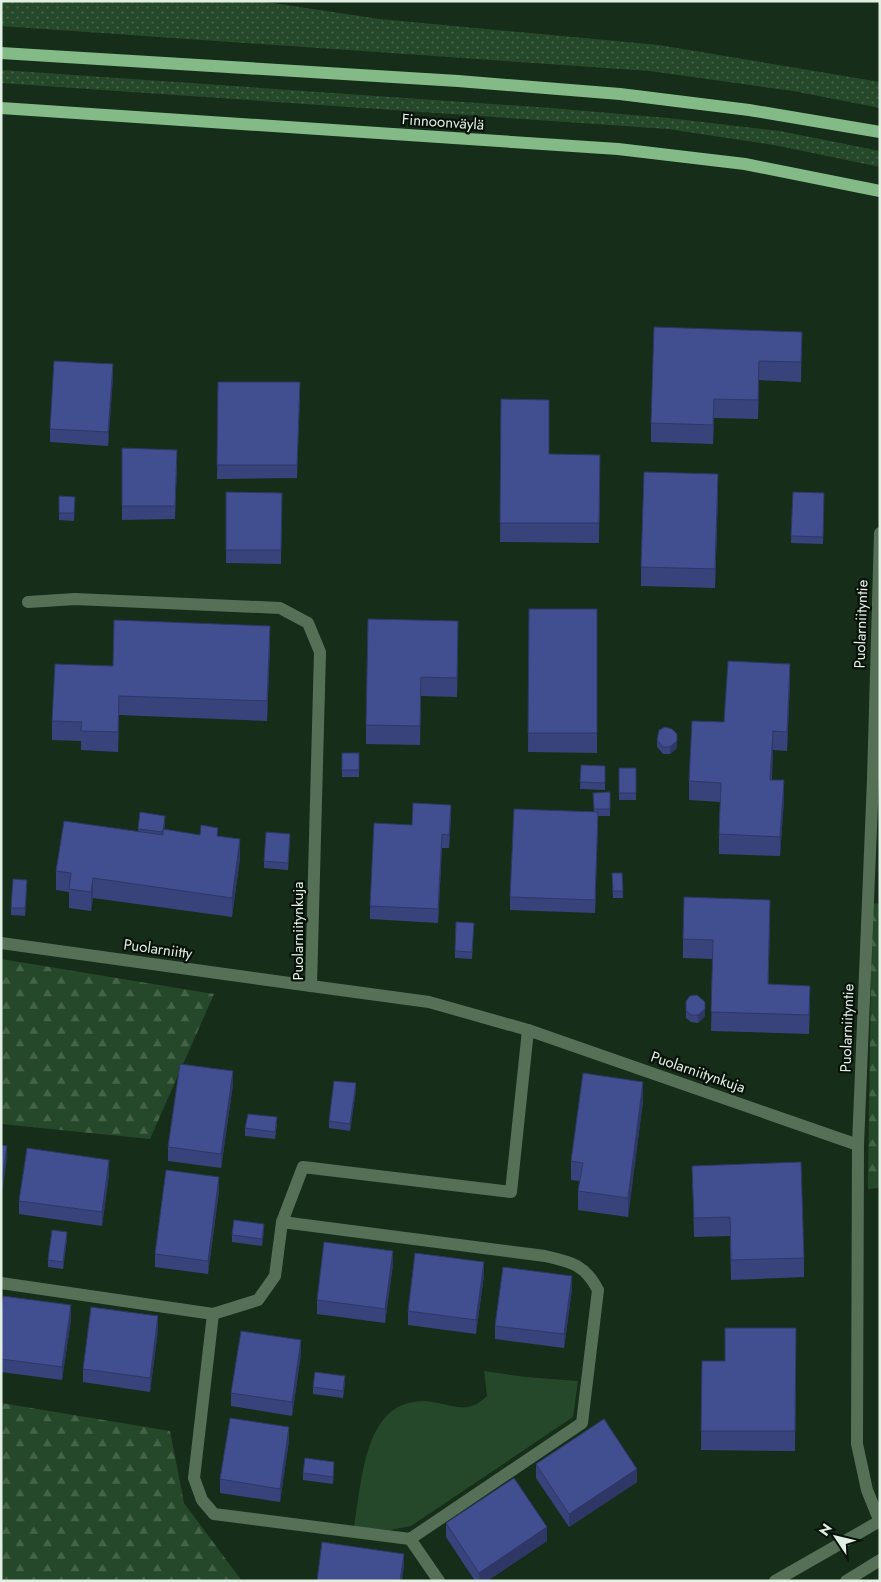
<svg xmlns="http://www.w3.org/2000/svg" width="881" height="1582" font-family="Jost,sans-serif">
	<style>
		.grass { fill: url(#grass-dots) }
		.forest { fill: url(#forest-firs) }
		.green { fill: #26482a }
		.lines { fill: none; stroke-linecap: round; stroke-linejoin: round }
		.minor { stroke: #567058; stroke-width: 12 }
		.major { stroke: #83ba88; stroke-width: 12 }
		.wall { fill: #38437c }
		.shaded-wall { fill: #2e3765 }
		.building { fill: #414e90; stroke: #2e3765 }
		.labels { text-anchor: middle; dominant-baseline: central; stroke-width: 4.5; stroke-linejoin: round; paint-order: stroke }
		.street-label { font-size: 15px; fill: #e2f0e3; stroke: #09120a }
	</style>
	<defs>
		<pattern id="grass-dots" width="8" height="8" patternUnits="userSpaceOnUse" patternTransform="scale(1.25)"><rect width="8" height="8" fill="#26482a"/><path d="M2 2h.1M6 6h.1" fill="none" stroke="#456349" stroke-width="1.8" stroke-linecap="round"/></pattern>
		<pattern id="forest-firs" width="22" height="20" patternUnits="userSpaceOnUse" patternTransform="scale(1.25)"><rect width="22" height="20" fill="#26482a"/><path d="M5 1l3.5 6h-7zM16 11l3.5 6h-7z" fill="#456349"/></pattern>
	</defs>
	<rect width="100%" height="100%" fill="#162d19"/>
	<g class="grass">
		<polygon points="1,1 260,1 379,19 659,45 880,82 880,108 793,91 650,71 1,26"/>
		<polygon points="1,70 551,108 668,118 780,131 880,151 880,167 774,145 668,129 1,83"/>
	</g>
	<g class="forest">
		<polygon points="872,903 880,904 880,1188 868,1189"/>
		<polygon points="1,959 214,994 150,1139 1,1124"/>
		<polygon points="1,1403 170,1431 184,1503 242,1581 1,1581"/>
	</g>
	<path class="green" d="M484,1371l41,6 53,4 -5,36 -162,109 -21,4 -36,-3c9,-50 10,-139 84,-124 22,4 31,10 49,-7z"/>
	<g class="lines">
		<g class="minor">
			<polyline points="880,533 873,779 858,1145 857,1444 867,1490 880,1522"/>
			<polyline points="28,602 75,599 280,608 308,623 320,652 311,986 429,1002 528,1030 858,1145"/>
			<polyline points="1,943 311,986"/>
			<polyline points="1,1283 213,1314 258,1300 275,1276 282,1222 303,1167 511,1192 528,1030"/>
			<path d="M213,1314l-19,164 8,22 12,14 196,25 172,-116 16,-133c-13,-25 -26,-28 -53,-34l-263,-34"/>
			<polyline points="410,1539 439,1581"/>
			<polyline points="775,1581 880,1521"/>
			<polyline points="846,1581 880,1560"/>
		</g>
		<g class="major">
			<polyline points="1,53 458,81 620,94 749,110 880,132"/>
			<polyline points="1,108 618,149 745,164 880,191"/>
		</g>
	</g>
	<g class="wall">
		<polygon points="802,332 801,382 759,380 758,419 714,418 713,444 651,442 651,423"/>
		<polygon points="113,377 108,446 50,442 50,429"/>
		<polygon points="218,382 300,395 297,478 217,479"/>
		<polygon points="501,399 549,454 600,455 599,543 500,542"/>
		<polygon points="122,448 177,463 175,519 122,520"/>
		<polygon points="226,492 282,493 281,564 226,563"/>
		<polygon points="793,492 824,493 823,544 791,543"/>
		<polygon points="718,493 715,588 641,586 641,567"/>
		<polygon points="59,496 75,497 74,521 59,520"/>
		<polygon points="529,609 597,609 597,753 528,752"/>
		<polygon points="458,641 457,697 421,696 420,745 366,744 366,725"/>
		<polygon points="270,645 267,721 119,715 118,752 81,750 81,741 52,740 52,721 113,666"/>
		<polygon points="790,683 787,751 773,750 772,780 784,799 780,856 719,854 719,834 720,802 689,800 689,781 724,722"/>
		<polygon points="657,740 677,748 670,754 663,754 657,747"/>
		<rect x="342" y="753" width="17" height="24"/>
		<polygon points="581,765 605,766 605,790 580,789"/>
		<rect x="619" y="768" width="17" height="32"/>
		<polygon points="610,792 610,816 598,816 595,913 510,910 510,897 594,812 593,793"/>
		<polygon points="451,818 449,848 442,848 438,923 370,919 370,906 412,825"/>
		<polygon points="165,823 164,830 200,835 218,836 240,858 232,917 93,898 91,911 69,908 69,892 56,890 56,871 138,832 138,829"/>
		<polygon points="290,841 288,870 264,868 264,861"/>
		<polygon points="612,873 622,873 623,898 613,898"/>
		<polygon points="27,887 25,916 11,915 11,908"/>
		<polygon points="770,919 768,984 810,1005 809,1034 711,1031 713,959 683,958 683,939"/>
		<polygon points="474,923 472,959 455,958 455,951"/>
		<polygon points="686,1001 705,1002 705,1016 698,1023 691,1022 686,1018"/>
		<polygon points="233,1084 221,1168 168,1161 168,1147"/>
		<polygon points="356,1090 350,1131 329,1128 329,1121"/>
		<polygon points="643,1101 628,1217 578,1210 578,1191 580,1181 571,1180 571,1161"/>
		<polygon points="277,1124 275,1139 245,1136 245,1128"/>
		<polygon points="692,1166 804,1258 804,1277 731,1280 730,1236 694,1237"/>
		<polygon points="109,1174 102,1226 19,1214 19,1201"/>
		<polygon points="219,1191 208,1274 155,1267 155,1254"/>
		<polygon points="264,1231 262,1246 232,1242 232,1235"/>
		<polygon points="67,1239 63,1269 48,1267 48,1260"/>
		<polygon points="393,1264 385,1323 317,1314 317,1300"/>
		<polygon points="484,1275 476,1334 408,1325 408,1311"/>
		<polygon points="572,1289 564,1348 495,1339 495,1326"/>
		<polygon points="1,1312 71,1319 62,1380 1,1372"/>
		<polygon points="796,1328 795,1451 701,1450 702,1361 725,1361"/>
		<polygon points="158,1330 150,1392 83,1382 83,1369"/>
		<polygon points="301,1354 292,1416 231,1406 231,1393"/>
		<polygon points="345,1383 343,1398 313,1394 313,1387"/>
		<polygon points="289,1440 280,1502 220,1493 220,1479"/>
		<polygon points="536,1464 637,1482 569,1527 536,1478"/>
		<polygon points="334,1469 333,1484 303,1480 303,1473"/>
		<polygon points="446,1523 547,1541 487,1581 475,1581 446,1537"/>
	</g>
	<g class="shaded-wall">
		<polygon points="759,361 759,380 758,419 758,400"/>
		<polygon points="113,364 113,377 108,446 108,432"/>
		<polygon points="714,399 714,418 713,444 713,425"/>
		<polygon points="718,474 718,493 715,588 715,569"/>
		<polygon points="458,621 458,641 457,697 457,678"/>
		<polygon points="270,626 270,645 267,721 267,701"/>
		<polygon points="790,664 790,683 787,751 787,732"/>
		<polygon points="2,684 2,698 1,708 1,694"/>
		<polygon points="119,696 119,715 118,752 118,732"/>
		<polygon points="773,731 773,750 770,799 770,780"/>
		<polygon points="677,741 677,748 670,754 670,747"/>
		<polygon points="784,780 784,799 780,856 780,837"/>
		<polygon points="451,805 451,818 449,848 449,835"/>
		<polygon points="598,812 598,826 595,913 595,900"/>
		<polygon points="442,834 442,848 438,923 438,909"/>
		<polygon points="240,839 240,858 232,917 232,898"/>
		<polygon points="93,878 93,898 91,911 91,892"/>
		<polygon points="770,900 770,919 768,1004 768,984"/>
		<polygon points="705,1009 705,1016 698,1023 698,1015"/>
		<polygon points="233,1071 233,1084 221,1168 221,1154"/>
		<polygon points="643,1082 643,1101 628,1217 628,1198"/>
		<polygon points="356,1083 356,1090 350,1131 350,1124"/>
		<polygon points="7,1146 7,1159 1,1201 1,1188"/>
		<polygon points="109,1160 109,1174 102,1226 102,1212"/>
		<polygon points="219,1177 219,1191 208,1274 208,1261"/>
		<polygon points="264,1224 264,1231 262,1246 262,1239"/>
		<polygon points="67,1232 67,1239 63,1269 63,1262"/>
		<polygon points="393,1251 393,1264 385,1323 385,1309"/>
		<polygon points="484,1262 484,1275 476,1334 476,1320"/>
		<polygon points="572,1276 572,1289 564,1348 564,1334"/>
		<polygon points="71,1305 71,1319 62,1380 62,1367"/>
		<polygon points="158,1316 158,1330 150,1392 150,1378"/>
		<polygon points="301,1340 301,1354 292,1416 292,1402"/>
		<polygon points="289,1427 289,1440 280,1502 280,1489"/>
		<polygon points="637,1469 637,1482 569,1527 569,1514"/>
		<polygon points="547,1527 547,1541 487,1581 479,1581 479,1573"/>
		<polygon points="404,1554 404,1567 402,1581 400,1581"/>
	</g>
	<g class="building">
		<polygon points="654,327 802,332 801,362 759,361 758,400 714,399 713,425 651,423"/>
		<polygon points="54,361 113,364 108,432 50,429"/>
		<polygon points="218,382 300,382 297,465 217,465"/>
		<polygon points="501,399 549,400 549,454 600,455 599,523 500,523"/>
		<polygon points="122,448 177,450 175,506 122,506"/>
		<polygon points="644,472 718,474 715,569 641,567"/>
		<polygon points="226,492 282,493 281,550 226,550"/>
		<polygon points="793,492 824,493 823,537 791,536"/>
		<polygon points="59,496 75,497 74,513 59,513"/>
		<polygon points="529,609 597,609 597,733 528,733"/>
		<polygon points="368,619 458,621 457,678 421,677 420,726 366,725"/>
		<polygon points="114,620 270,626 267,701 119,696 118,732 81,731 82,722 52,721 55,664 113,666"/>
		<polygon points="728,661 790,664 787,732 773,731 770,780 784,780 780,837 719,834 721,783 689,781 692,721 724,722"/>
		<polygon points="665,727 672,729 677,734 677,741 670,747 663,747 657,740 659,730"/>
		<rect x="342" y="753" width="17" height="17"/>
		<polygon points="581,765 605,766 605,783 580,782"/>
		<rect x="619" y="768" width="17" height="25"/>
		<polygon points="610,792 610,809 594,809 593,793"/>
		<polygon points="413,803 451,805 449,835 442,834 438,909 370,906 374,823 412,825"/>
		<polygon points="514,809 598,812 595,900 510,897"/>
		<polygon points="140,812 165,816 163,832 138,829"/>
		<polygon points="64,821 163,835 163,829 200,835 201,825 218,828 217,836 240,839 232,898 93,878 91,892 69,889 71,873 56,871"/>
		<polygon points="266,832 290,834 288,863 264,861"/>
		<polygon points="612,873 622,873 623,891 613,891"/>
		<polygon points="13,879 27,880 25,908 11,908"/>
		<polygon points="684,897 770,900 768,984 810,986 809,1015 711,1012 713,940 683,939"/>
		<polygon points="456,922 474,923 472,952 455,951"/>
		<polygon points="697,995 705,1002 705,1009 698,1015 691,1015 686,1011 686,1001 690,996"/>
		<polygon points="180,1064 233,1071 221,1154 168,1147"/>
		<polygon points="583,1073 643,1082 628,1198 578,1191 583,1163 571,1161"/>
		<polygon points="334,1081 356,1083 350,1124 329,1121"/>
		<polygon points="248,1114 277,1117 275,1132 245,1128"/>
		<polygon points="1,1145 7,1146 1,1188"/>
		<polygon points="27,1148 109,1160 102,1212 19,1201"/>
		<polygon points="801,1162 804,1258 731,1260 730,1217 694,1218 692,1166"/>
		<polygon points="166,1170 219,1177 208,1261 155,1254"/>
		<polygon points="234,1220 264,1224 262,1239 232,1235"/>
		<polygon points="52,1230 67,1232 63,1262 48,1260"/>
		<polygon points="324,1242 393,1251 385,1309 317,1300"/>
		<polygon points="415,1253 484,1262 476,1320 408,1311"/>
		<polygon points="503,1267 572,1276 564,1334 495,1326"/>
		<polygon points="3,1296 71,1305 62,1367 1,1359 1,1312"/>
		<polygon points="91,1307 158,1316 150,1378 83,1369"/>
		<polygon points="725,1328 796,1328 795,1431 701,1431 702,1361 725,1361"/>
		<polygon points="241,1331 301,1340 292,1402 231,1393"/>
		<polygon points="315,1372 345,1376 343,1391 313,1387"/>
		<polygon points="230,1418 289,1427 280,1489 220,1479"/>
		<polygon points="604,1419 637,1469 569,1514 536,1464"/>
		<polygon points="305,1458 334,1462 333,1477 303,1473"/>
		<polygon points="514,1478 547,1527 479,1573 446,1523"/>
		<polygon points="322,1542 404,1554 400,1581 317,1581"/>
	</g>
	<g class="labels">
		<g class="street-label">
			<text transform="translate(443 122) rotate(4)">Finnoonväylä</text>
			<text transform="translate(861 624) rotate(-88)">Puolarniityntie</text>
			<text transform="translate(298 931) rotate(-90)">Puolarniitynkuja</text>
			<text transform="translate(158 949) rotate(8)">Puolarniitty</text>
			<text transform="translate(847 1028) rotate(-88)">Puolarniityntie</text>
			<text transform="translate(698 1072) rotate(19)">Puolarniitynkuja</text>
		</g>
	</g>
	<rect width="881" height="1582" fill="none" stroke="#e2f0e3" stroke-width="5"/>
	<g transform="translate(836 1537) rotate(305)" stroke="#09120a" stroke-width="4" paint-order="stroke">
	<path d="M0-4L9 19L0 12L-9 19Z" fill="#e2f0e3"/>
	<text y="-8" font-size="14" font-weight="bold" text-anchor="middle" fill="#e2f0e3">N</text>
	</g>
</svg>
